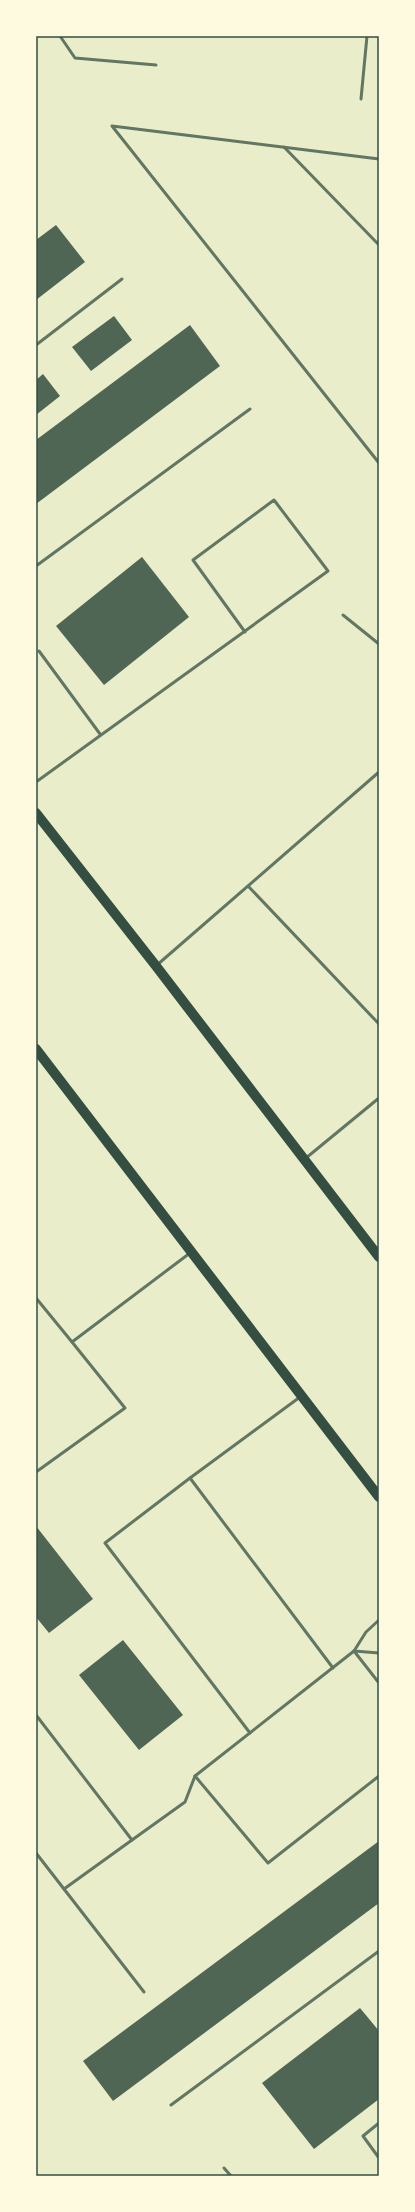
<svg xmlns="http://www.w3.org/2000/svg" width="415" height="2212" font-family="Arial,sans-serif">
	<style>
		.building { fill: #4f6655 }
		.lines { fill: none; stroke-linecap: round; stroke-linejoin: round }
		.service { stroke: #617663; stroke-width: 3 }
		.primary { stroke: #344e41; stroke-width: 10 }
		.neatline { fill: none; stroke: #344e41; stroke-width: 1.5 }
	</style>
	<rect width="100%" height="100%" fill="#e9edc9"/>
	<g class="building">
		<polygon points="56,225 85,262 36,300 36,240"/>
		<polygon points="114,316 132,340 91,371 72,347"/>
		<polygon points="190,325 220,366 36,504 36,440"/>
		<polygon points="43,374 60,396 36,415 36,380"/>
		<polygon points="142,557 189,617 104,685 56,626"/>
		<polygon points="36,1526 93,1599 49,1633 36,1617"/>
		<polygon points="123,1640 183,1715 139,1750 79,1675"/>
		<polygon points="379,1841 379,1903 113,2101 83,2061"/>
		<polygon points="360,2008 379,2031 379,2099 314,2149 262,2083"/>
	</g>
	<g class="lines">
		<g class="service">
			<polyline points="60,36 75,58 156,65"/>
			<polyline points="361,99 367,36"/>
			<polyline points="284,147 379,245"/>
			<polyline points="379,159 112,126 379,463"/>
			<polyline points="36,345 122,279"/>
			<polyline points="36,566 250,409"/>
			<polyline points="343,615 379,644"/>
			<polyline points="39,651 100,734"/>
			<path d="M36,782c97,-71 195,-140 292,-211l-54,-71 -81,60 52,72"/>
			<polyline points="249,887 379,1024"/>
			<polyline points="157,965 379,772"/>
			<polyline points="306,1158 379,1098"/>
			<polyline points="36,1298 72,1342 190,1253"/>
			<polyline points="36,1472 125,1408 72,1342"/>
			<polyline points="190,1478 300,1397"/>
			<polyline points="354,1651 379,1683"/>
			<polyline points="354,1651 379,1653"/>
			<polyline points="36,1715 132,1840 185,1802 195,1776 354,1651 366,1632 379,1620"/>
			<polyline points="250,1733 105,1543 190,1478 333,1668"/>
			<polyline points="195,1776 268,1863 379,1776"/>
			<polyline points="36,1853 144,1992"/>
			<polyline points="64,1889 132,1840"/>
			<polyline points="171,2105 379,1951"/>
			<polyline points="379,2123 363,2136 379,2158"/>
			<polyline points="224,2168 231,2176"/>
		</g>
		<g class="primary">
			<polyline points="36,813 156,966 379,1257"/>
			<polyline points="36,1049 379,1497"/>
		</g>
	</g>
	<rect width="415" height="2212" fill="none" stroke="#fefae0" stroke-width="74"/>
	<rect x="37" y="37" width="341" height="2138" class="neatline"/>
</svg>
